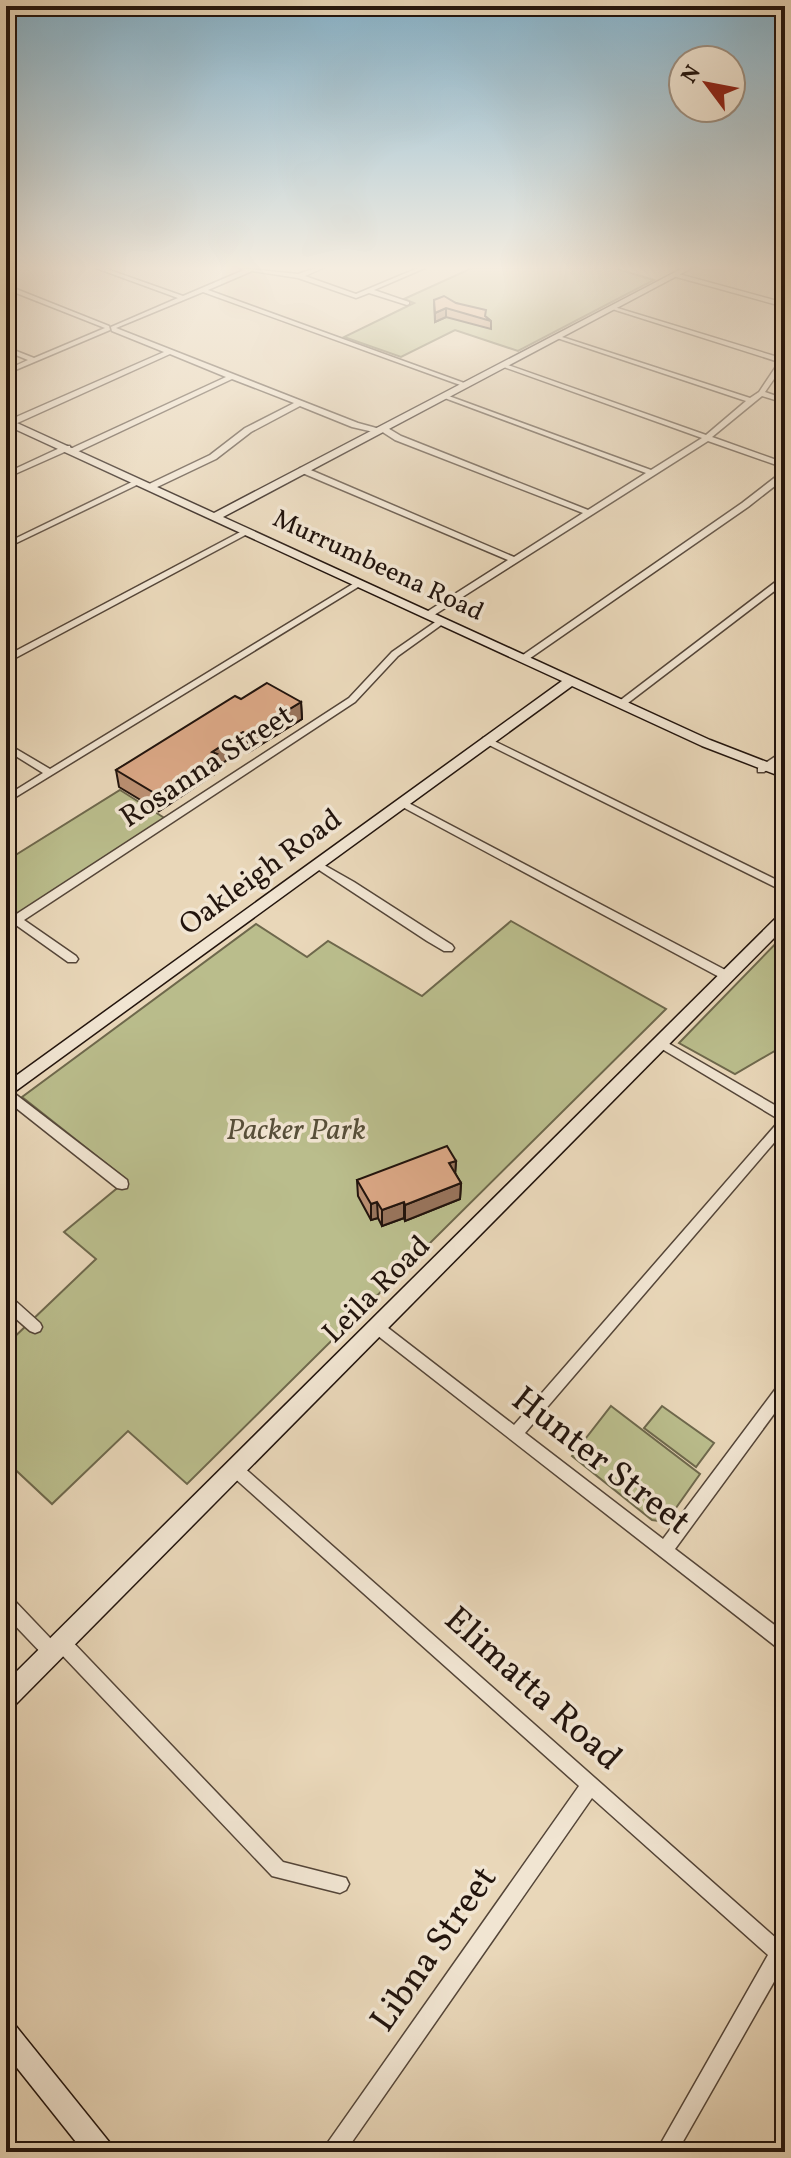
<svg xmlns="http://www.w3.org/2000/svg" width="791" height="2158" font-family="Vollkorn,serif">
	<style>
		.green { fill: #babd8c; stroke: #6e684c; stroke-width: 2 }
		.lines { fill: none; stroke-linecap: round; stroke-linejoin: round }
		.street-casing { stroke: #544538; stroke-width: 3 }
		.secondary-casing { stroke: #22140d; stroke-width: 3 }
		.street { fill: #f1e5d2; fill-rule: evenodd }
		.secondary { fill: #f1e5d2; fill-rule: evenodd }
		.wall { fill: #bb9072; stroke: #22140d; stroke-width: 2 }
		.shaded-wall { fill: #99755d; stroke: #22140d; stroke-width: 2 }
		.building { fill: #daa785; stroke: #22140d; stroke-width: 2 }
		.labels { text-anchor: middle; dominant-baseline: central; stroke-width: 7; stroke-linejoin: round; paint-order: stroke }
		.far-street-label { font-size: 26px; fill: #22140d; stroke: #f1e5d2 }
		.street-label { font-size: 30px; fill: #22140d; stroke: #f1e5d2 }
		.park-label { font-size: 30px; font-style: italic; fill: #574f39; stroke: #f1e5d2 }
		.near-street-label { font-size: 36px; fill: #22140d; stroke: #f1e5d2 }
	</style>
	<rect width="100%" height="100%" fill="#e9d7b9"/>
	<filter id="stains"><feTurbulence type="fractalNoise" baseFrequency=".0025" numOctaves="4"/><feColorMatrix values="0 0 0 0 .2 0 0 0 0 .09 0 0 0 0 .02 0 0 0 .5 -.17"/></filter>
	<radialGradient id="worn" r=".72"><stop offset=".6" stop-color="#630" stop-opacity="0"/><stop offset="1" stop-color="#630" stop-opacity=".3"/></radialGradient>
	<g class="green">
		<polygon points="472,268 614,268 654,280 518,351 455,330 401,357 344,337 414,303 404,299"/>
		<polygon points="120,790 166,819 6,921 6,861"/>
		<polygon points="511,921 666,1009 187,1484 128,1431 52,1504 6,1461 6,1345 96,1259 64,1232 127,1180 22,1097 256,924 307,957 328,941 422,996"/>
		<polygon points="785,934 785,1045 735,1074 679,1043"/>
		<polygon points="611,1406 700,1474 666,1522 652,1520 572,1456"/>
		<polygon points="662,1406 714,1443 696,1467 644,1428"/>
	</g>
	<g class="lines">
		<g class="street-casing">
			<g id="street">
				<polygon points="96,268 104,268 183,296 244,270 239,268 298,274 316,268 323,268 305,276 356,294 418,268 425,268 374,290 409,302 409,304 407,305 369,293 356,298 298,278 252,271 208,290 467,384 467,386 463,386 203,292 116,328 358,423 380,429 386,427 401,436 588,510 646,473 442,397 442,395 446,395 651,470 702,438 501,366 501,364 505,364 706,435 746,401 554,337 559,336 750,398 759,392 779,362 609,308 614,307 781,358 785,356 785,363 765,392 785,399 785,403 762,396 712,437 785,463 785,468 708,441 431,617 425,617 425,613 508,560 300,472 300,468 306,468 514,557 583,513 395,440 381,431 378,433 352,427 300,406 251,432 216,459 153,489 147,489 147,485 210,455 245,428 294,403 232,379 75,453 69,453 69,450 6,478 6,473 64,446 70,446 70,449 226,377 170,354 13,425 7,425 7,421 164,352 112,331 111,327 178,298"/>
				<polygon points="675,273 785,303 785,307 673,276"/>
				<polygon points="6,285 109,326 110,330 6,374 6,370 28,360 6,351 6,347 34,358 105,328 6,289"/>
				<polygon points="782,472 785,472 785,478 748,507 526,661 520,661 520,657 742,503"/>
				<polygon points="136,480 143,482 6,548 6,543"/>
				<polygon points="244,530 251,532 6,663 6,656"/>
				<polygon points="782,577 785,577 785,583 624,706 618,706 618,702"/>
				<polygon points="356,582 363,584 6,803 6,796 43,773 6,750 6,743 50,769"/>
				<polygon points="441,618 445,621 444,623 398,656 355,702 24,920 76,956 78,959 76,962 68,962 16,925 6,931 6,922 12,917 349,698 392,652"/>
				<polygon points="486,737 785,884 785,892 483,742 483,738"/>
				<polygon points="785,750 785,757 764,772 758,772 758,768"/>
				<polygon points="401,799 731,973 733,976 731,979 723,979 397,804 396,802"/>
				<polygon points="317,861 354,882 452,945 454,948 452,951 444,951 427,941 313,866 312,864 313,862"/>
				<polygon points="661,1039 785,1111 785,1130 525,1433 663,1539 780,1383 785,1381 785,1399 675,1549 785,1633 785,1651 779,1649 373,1332 371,1328 373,1324 378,1322 383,1324 514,1425 780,1120 657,1046 655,1043"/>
				<polygon points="6,1088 10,1090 127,1180 128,1184 127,1188 122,1189 117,1188 6,1100"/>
				<polygon points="6,1295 11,1297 40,1323 42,1327 40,1331 35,1333 30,1331 6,1310"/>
				<polygon points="236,1463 241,1465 785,1946 785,1967 783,1966 677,2152 656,2152 768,1955 592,1798 345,2152 323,2152 326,2145 579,1786 231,1475 229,1470 231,1465"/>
				<polygon points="6,1596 12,1598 53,1641 55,1636 61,1634 67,1636 283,1862 346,1878 349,1884 346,1890 340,1893 272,1876 60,1653 58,1658 52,1660 46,1658 6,1616"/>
			</g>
		</g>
		<g class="secondary-casing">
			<g id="secondary">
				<polygon points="683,268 692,268 223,517 710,740 785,769 785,778 702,746 572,686 6,1098 6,1083 562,681 6,425 6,418 214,513"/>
				<polygon points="785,913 785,927 14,1706 6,1709 6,1682 780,914"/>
				<polygon points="6,2021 15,2025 110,2143 114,2152 84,2152 6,2054"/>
			</g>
		</g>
		<use href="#street" class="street"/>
		<use href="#secondary" class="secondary"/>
	</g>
	<g class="wall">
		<polygon points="434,300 456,303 485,316 491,321 491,329 446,317 435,322"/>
		<polygon points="241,699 301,702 302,719 249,752 244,749 218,766 219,771 159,811 119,787 116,770"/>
		<polygon points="456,1161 455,1173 461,1183 460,1199 405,1221 404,1218 382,1226 378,1218 371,1220 358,1196 357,1180"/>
	</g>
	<g class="shaded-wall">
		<polygon points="446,308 446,317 435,322 435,313"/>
		<polygon points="301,702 302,719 249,752 247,735"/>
		<polygon points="243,732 244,749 218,766 219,771 159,811 156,794 212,752"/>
		<polygon points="456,1161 455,1177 449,1163"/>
		<polygon points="461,1183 460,1199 405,1221 405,1205"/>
		<polygon points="377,1202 378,1218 371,1220 371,1204"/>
		<polygon points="404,1202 404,1218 382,1226 382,1210"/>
	</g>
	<g class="building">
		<polygon points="444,296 456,303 486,310 485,316 491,321 446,308 435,313 434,300"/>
		<polygon points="267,683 301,702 247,735 243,732 212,752 217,754 156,794 116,770 235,696 241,699"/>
		<polygon points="447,1146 456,1161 449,1163 461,1183 405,1205 404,1202 382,1210 377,1202 371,1204 357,1180"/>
	</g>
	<linearGradient id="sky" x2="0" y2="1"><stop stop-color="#87b6d0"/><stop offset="0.47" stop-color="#f5ede0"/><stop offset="1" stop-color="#f5ede0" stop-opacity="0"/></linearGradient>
	<rect width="791" height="570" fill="url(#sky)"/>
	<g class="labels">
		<g class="far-street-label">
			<text transform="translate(378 566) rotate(25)">Murrumbeena Road</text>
		</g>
		<g class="street-label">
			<text transform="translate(207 767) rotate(-33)">Rosanna Street</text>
			<text transform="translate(261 873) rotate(-36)">Oakleigh Road</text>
			<text transform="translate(377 1290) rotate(-45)">Leila Road</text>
		</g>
		<g class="park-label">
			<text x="296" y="1131">Packer Park</text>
		</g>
		<g class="near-street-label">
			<text transform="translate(600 1462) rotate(38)">Hunter Street</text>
			<text transform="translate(532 1690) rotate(42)">Elimatta Road</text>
			<text transform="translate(435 1950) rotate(-55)">Libna Street</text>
		</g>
	</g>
	<rect width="791" height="2158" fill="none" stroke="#e9d7b9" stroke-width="32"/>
	<rect x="8" y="8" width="775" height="2142" fill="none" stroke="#22140d" stroke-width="4"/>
	<rect x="16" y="16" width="759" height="2126" fill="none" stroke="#22140d" stroke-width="2"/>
	<g transform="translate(707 84) rotate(302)"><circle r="38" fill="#f1e5d2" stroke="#9e9183" stroke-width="2"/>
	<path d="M0-6L14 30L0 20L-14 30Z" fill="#8f2418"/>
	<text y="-12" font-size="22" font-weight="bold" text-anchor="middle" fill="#22140d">N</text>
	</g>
	<rect width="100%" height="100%" filter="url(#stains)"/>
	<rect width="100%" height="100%" fill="url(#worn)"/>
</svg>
